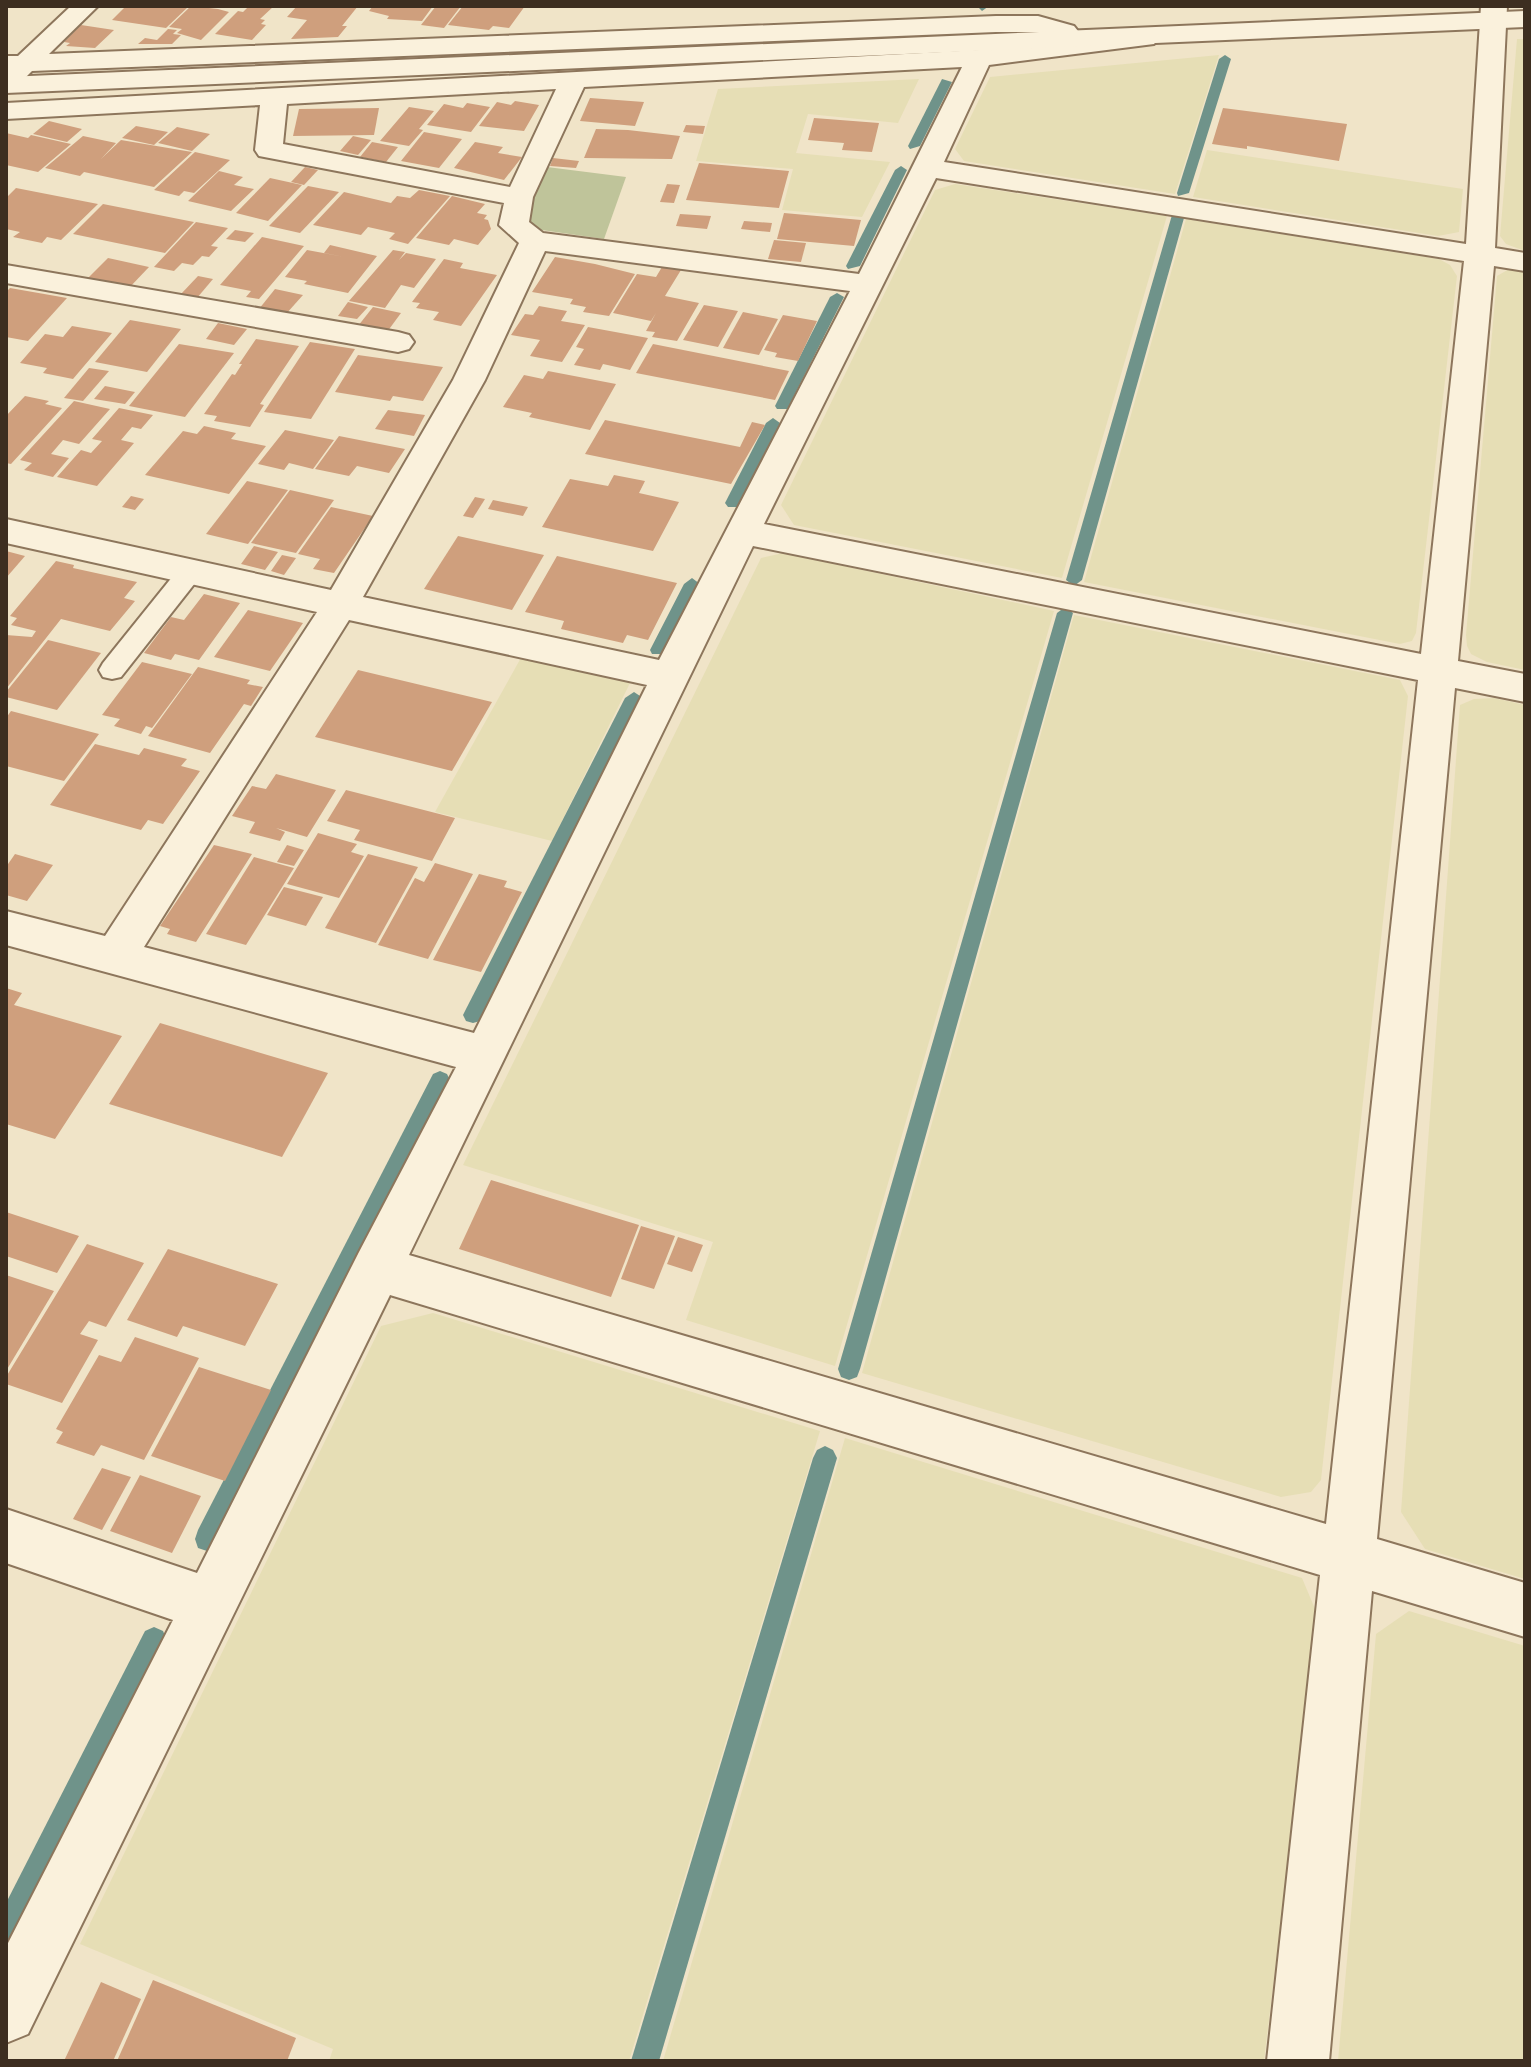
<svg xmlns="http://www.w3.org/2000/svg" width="1531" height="2067" font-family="'Roboto Serif',serif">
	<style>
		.farmland { fill: #e6deb5 }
		.cemetery { fill: #bfc49a }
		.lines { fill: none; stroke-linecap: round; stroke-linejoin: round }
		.stream { fill: #6f938a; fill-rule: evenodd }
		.building { fill: #cf9f7d }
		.service-casing { stroke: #8d765c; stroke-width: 4 }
		.minor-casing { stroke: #8d765c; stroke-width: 4 }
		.tertiary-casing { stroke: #8d765c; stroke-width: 4 }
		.service { fill: #faf1dc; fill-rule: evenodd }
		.minor { fill: #faf1dc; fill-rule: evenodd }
		.tertiary { fill: #faf1dc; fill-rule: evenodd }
	</style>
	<rect width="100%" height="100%" fill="#f0e4c8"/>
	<g class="farmland">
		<polygon points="1517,39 1525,39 1525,251 1506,244 1500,236"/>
		<polygon points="1219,55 1175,194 964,161 955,149 990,77"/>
		<polygon points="919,79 898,123 808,114 796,153 890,162 862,217 782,210 793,169 696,161 718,89"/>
		<polygon points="1207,150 1463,189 1459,232 1438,236 1193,197"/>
		<polygon points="955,184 1167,216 1062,578 794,525 781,505 935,190"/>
		<polygon points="1186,219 1439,259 1450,265 1457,276 1416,633 1412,641 1400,644 1084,582"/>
		<polygon points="1511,268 1525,269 1525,670 1487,662 1471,654 1467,646 1466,635 1497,276"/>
		<polygon points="783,553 1054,611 835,1366 686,1320 713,1242 463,1165 761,558"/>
		<polygon points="1074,615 1400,680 1408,696 1321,1480 1311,1492 1281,1497 862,1373"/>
		<polygon points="522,656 631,681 552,841 435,812"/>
		<polygon points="1494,698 1525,705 1525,1579 1425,1549 1401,1512 1460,705 1474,699"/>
		<polygon points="433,1313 820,1431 629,2061 329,2061 333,2049 80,1944 381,1326"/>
		<polygon points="845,1438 1302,1578 1318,1616 1264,2061 663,2061"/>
		<polygon points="1409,1611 1525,1646 1525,2061 1338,2061 1376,1634"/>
	</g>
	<polygon class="cemetery" points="547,167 626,177 604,239 535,229 526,218"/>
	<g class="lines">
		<g class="stream">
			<polygon points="977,6 989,6 982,11"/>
			<polygon points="1225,55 1231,59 1189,193 1178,196 1177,193 1219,59"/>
			<polygon points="942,79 952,82 920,146 910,149 908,146"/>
			<polygon points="901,166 907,170 860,266 848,269 846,266 895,170"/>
			<polygon points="1172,215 1184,218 1082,580 1074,586 1066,580"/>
			<polygon points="837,293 844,297 789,406 787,409 777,409 775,406 830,297"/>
			<polygon points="773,418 780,423 741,503 738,507 728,507 725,503 766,423"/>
			<polygon points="692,578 700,584 666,650 664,654 652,654 650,650 684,584"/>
			<polygon points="1065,607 1073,613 860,1369 857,1377 849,1380 841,1377 838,1369 1057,613"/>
			<polygon points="634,692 643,698 480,1021 473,1023 466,1021 463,1015 466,1009 625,698"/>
			<polygon points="440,1071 447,1074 450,1080 216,1548 207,1551 198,1548 195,1539 198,1530 433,1074"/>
			<polygon points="825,1446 833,1450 837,1458 659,2061 631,2061 813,1458 817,1450"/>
			<polygon points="154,1627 163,1631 167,1640 163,1649 16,1942 6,1946 6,1903 145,1631"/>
		</g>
	</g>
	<g class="building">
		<polygon points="126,6 189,6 166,28 112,20"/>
		<polygon points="191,6 218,9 229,12 201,40 177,33 182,29 169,27"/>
		<polygon points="249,6 274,6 260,19 265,20 261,24 266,25 252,40 215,34 238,11 243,12"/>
		<polygon points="297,6 358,6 342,26 347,26 338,37 291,39 307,20 287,17"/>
		<polygon points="373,6 433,6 422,21 387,19 389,16 369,11"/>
		<polygon points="436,6 461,6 444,28 421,25"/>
		<polygon points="463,6 525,6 509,28 493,26 489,30 448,25"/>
		<polygon points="81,25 114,30 95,48 66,46 70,43 64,42"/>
		<polygon points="168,29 177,30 173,34 181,35 172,44 138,44 145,38 157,40"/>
		<polygon points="590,98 644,102 635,126 580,121"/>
		<polygon points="515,101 539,105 524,131 479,126 497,102 511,105"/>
		<polygon points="467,103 490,107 471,132 427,125 444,104 463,108"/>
		<polygon points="409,107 434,111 419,129 423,130 409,146 380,141"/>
		<polygon points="379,108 374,135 293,136 299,109"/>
		<polygon points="1223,108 1347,124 1339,161 1247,146 1247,149 1212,144"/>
		<polygon points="814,118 879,123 872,152 842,150 844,143 808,140"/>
		<polygon points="49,121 82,129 67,142 33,134"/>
		<polygon points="686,125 705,126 703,134 683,132"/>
		<polygon points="136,126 168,132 154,145 122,138"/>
		<polygon points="177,127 210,134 192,151 158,143"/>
		<polygon points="596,129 628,130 680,136 672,159 584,158"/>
		<polygon points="424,132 462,139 439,168 401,161"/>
		<polygon points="6,133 28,138 31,135 71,144 38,172 6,165"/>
		<polygon points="83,136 116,143 101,159 121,140 192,152 154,187 84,172 80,176 45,168"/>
		<polygon points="353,136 371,140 358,155 340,151"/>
		<polygon points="372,142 398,147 386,162 360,157"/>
		<polygon points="475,142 503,147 498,153 522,157 504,180 454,168"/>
		<polygon points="195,152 230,160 194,193 184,191 179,196 154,190"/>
		<polygon points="553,158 579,161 576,168 550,166"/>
		<polygon points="699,163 789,171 779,208 686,200"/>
		<polygon points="305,167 318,170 304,185 291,182"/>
		<polygon points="219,171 243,177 234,185 254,189 231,211 188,201"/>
		<polygon points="270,178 302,185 268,221 236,213"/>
		<polygon points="667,184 680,185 674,203 660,202"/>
		<polygon points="308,186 339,192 300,233 269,226"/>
		<polygon points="16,188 98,204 61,240 47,237 42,243 13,237 20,232 6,229 6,198"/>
		<polygon points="419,190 450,196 408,244 389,239 395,233 368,227 361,235 313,225 344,192 391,203 397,196 410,198"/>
		<polygon points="452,196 485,204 477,213 487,215 484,219 488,220 491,229 478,245 454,239 449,245 416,238"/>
		<polygon points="103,204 194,222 165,253 73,234"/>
		<polygon points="784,213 861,220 854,246 777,239"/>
		<polygon points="680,214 711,216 707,229 676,226"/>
		<polygon points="744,221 772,223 770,232 741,229"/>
		<polygon points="196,222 228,228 211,246 218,247 209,257 202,256 193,265 182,263 174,271 154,267"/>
		<polygon points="235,230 254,233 245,242 226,239"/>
		<polygon points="262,237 304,246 259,299 246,297 251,291 220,285"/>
		<polygon points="774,240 806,243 801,262 768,259"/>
		<polygon points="330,245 377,256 348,293 304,284 307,281 285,277 307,250 345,257 324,253"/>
		<polygon points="393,250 405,252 399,260 406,253 436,259 414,288 401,285 385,308 349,301"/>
		<polygon points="555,257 595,264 635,274 609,316 583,312 586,307 570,304 573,299 532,292"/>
		<polygon points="108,258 149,267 129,288 87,279"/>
		<polygon points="444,259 463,263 460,268 497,275 461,326 433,320 439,312 416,308 420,303 412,302"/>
		<polygon points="662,267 681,270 665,296 699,303 677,341 652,337 655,332 646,331 656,313 651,321 613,313 637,274 656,277"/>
		<polygon points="198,276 213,279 197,298 181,294"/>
		<polygon points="10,288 67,298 28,341 6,337 6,292"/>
		<polygon points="275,289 303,295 286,314 259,309"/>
		<polygon points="348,302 368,307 357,319 338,316"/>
		<polygon points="704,305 738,311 718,347 683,340"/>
		<polygon points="539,306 567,311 561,321 585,325 562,362 530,356 540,340 511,335 525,314 533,315"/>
		<polygon points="373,307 401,313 387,332 358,326"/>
		<polygon points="743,312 778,319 759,355 723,348"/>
		<polygon points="783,315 817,321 798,361 775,357 777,353 764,350"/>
		<polygon points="130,320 181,329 147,372 95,362"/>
		<polygon points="218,323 247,329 234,345 206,339"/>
		<polygon points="72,326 112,333 73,379 43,373 47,368 20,363 45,334 63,337"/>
		<polygon points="588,327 648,338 630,370 603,364 600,370 574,365 584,349 576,347"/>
		<polygon points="256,339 299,346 260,404 264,405 250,427 214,421 217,416 204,414 232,374 235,375 242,364 239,364"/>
		<polygon points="310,342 355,349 311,419 264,412"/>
		<polygon points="179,344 234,353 185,417 129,406"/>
		<polygon points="653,344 789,371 775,400 636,373"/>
		<polygon points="358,355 443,367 423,401 393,396 390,401 335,392"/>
		<polygon points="89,368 109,371 83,401 64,398"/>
		<polygon points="548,371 616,384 590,430 529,417 532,413 503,407 524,375 543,379"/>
		<polygon points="105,386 135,392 125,404 94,399"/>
		<polygon points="25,396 49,401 45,404 62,408 11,464 6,463 6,416"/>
		<polygon points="74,401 110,409 79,444 63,440 51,454 69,458 53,477 24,470 32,463 20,460"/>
		<polygon points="119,408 153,415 141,429 132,427 121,440 134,443 97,486 57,477 81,450 91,453 102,441 92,439"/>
		<polygon points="388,410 425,415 414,436 375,429"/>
		<polygon points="605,420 740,447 752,422 765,425 731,484 585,454"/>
		<polygon points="204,426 236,433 231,439 266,446 229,494 145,475 183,431 197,434"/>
		<polygon points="285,430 334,440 313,469 289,463 284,470 258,464"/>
		<polygon points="339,436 405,449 389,473 357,466 349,476 315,469"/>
		<polygon points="614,475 645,481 639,493 679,502 653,551 542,527 570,479 608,486"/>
		<polygon points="247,481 288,490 248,544 206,534"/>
		<polygon points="290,490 334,500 296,553 251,543"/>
		<polygon points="131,496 144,499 135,510 122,507"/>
		<polygon points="475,497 485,499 473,518 463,516"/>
		<polygon points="493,500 528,507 523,516 488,509"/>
		<polygon points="331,507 373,516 334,573 313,569 320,559 298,554"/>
		<polygon points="458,536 544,555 512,610 424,589"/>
		<polygon points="254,546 278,552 265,570 241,564"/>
		<polygon points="6,551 25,556 6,578"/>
		<polygon points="282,555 296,558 284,575 271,571"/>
		<polygon points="557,556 677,583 648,640 627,635 623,643 561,629 564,621 525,612"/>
		<polygon points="56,561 74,565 73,568 137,582 124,598 135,601 110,631 61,619 6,689 6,635 32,637 36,631 11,625 17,618 10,616"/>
		<polygon points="204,594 240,603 199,660 175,654 171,660 144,653 171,617 184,620"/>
		<polygon points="248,610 303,623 270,671 214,657"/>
		<polygon points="48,640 101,653 57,710 6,697 6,692"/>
		<polygon points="142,662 192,674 152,728 146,726 141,734 114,726 120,719 102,715"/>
		<polygon points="198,667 250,680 247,684 263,687 251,706 244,704 210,753 148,736"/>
		<polygon points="358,670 492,702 452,771 315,737"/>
		<polygon points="11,711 99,734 64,781 6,766 6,718"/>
		<polygon points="95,744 139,755 144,748 187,759 181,766 200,771 163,824 148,820 141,830 50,805"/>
		<polygon points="276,774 336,790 307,837 276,828 285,832 280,841 249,833 255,822 232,816 252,786 266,789"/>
		<polygon points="346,790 455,818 432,861 354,840 360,830 327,821"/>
		<polygon points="318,833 357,844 351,852 364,856 339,898 287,884"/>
		<polygon points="214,845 252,854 196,942 167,934 170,929 160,926"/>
		<polygon points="287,845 304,850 294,866 277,862"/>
		<polygon points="15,854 53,865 27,901 6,895 6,867"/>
		<polygon points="368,854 418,867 376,943 325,928"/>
		<polygon points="254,857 294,868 246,945 206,934"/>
		<polygon points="435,863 473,874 428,959 378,945 415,878 424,882"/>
		<polygon points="479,874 507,881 504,887 522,892 481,972 433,960"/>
		<polygon points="284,887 323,897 306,926 267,915"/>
		<polygon points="6,988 22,993 14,1005 122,1036 55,1139 6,1124"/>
		<polygon points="160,1023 328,1073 282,1157 109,1104"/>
		<polygon points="491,1180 639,1225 611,1297 459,1249"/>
		<polygon points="6,1212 79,1236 57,1273 6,1256"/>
		<polygon points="641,1226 675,1236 654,1289 621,1279"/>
		<polygon points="678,1237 703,1245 692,1272 667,1264"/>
		<polygon points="87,1244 144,1263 106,1327 89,1321 80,1334 98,1340 62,1403 6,1384 6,1377"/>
		<polygon points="168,1249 278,1284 245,1346 183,1326 177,1337 127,1320"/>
		<polygon points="6,1275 54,1291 6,1371"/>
		<polygon points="135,1337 199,1358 144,1460 101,1445 94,1456 56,1443 63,1432 56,1429 99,1355 121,1362"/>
		<polygon points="199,1367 271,1390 225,1481 151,1456"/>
		<polygon points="102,1468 131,1477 102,1530 73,1519"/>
		<polygon points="140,1475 201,1496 172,1553 110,1531"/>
		<polygon points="153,1980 296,2038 287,2061 117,2061"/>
		<polygon points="101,1982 141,1999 113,2061 64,2061"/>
	</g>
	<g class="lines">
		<g class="service-casing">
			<polygon id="service" points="190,564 199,566 202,572 199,578 121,677 112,679 103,677 99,670 103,663 181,566"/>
		</g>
		<g class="minor-casing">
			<g id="minor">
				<polygon points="71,6 98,6 49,54 996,16 1038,16 1074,26 1078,31 1074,36 1065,39 1038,32 996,32 32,71 24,79 6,79 6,56 18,56"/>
				<path d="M1481,6h26l-12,242 30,5v18l-31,-5 -36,395 67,13v28l-70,-14 -78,851 148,44v54l-153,-46 -43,470h-62l53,-486 -930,-280 -362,739 -22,9v-96l167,-327 -167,-57v-54l191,64 162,-321 97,-185 -450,-122v-34l99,25 212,-324 -311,-69v-24l325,71 122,-210 66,-137 -20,-18 5,-22 -245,-47 -4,-6 5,-45 -254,14v-16l973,-53 166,-19 9,3 4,5 -4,5 -165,21 -45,97 522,82zM962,67l-103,207 -316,-41 -14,-11 4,-25 51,-110zM556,89l-46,98 -227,-43 4,-40zM936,178l528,83 -43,393 -657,-130zM545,251l305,40 -191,369 -296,-63 122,-217zM753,546l665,134 -92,844 -917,-269zM349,620l298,65 -173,348 -330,-86z"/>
				<polygon points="6,265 398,332 409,335 414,342 409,349 398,352 6,283"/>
			</g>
		</g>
		<g class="tertiary-casing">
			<polygon id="tertiary" points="1525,11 1525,27 6,93 6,77"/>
		</g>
		<use href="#service" class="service"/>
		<use href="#minor" class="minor"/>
		<use href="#tertiary" class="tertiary"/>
	</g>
	<rect width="1531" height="2067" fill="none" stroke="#3d2e20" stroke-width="16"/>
</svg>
